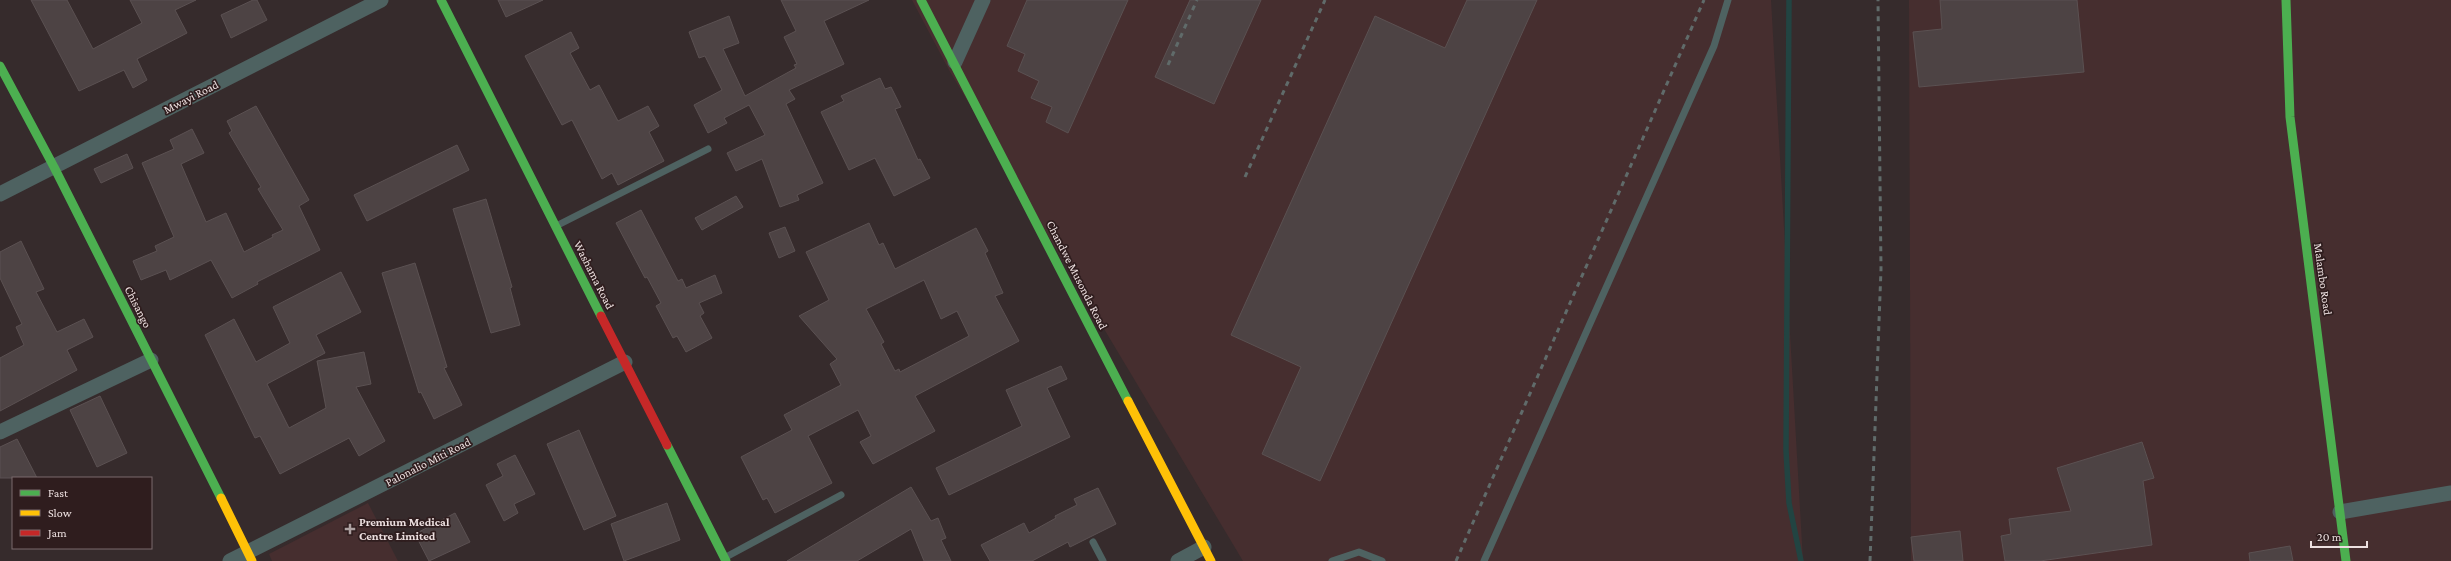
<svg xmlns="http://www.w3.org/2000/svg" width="2451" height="561" font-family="'Crimson Pro',serif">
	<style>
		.built { fill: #462e2f }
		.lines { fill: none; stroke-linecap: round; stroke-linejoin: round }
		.stream { stroke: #224442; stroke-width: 5.5 }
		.building { fill: #4d4344; stroke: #5b5152; fill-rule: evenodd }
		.lane { stroke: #4e6261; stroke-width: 7 }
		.street { stroke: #4e6261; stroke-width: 15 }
		.fast { stroke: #4caf50; stroke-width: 9 }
		.slow { stroke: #ffc107; stroke-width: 9 }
		.jam { stroke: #c62828; stroke-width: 9 }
		.rail { stroke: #606b6a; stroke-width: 3; stroke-dasharray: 5 5; stroke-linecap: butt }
		.poi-dot { fill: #ada1a1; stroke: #2f1d1e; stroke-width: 1.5 }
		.labels { text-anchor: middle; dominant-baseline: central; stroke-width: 3.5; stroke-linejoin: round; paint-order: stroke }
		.street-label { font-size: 12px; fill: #ede0e0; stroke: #2f1d1e }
		.poi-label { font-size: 12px; font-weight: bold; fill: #ede0e0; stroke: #2f1d1e; text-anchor: start }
	</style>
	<rect width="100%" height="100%" fill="#362b2c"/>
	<g class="built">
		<polygon points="912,0 1771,0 1803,561 1243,561 949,70"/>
		<polygon points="1909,0 2451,0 2451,561 1911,561"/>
		<polygon points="368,503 398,561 272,561 269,554"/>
	</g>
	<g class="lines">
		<polyline class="stream" points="1789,0 1786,450 1789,503 1801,561"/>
	</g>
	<g class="building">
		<polygon points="31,0 67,0 93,49 142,23 130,0 196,0 175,10 187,33 137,59 147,80 133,88 124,70 79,91"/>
		<polygon points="253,0 257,0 267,20 231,38 221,15"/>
		<polygon points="498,0 543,0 506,17"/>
		<polygon points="781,0 869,0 824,21 844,64 789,90 795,99 786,104 823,183 797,195 799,200 780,207 762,159 736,171 727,153 765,135 749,105 724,118 727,123 708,133 694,105 722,90 705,56 699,58 689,32 729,16 739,43 723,49 745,96 796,68 794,65 797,64 784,37 796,31"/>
		<polygon points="1027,0 1128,0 1068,133 1046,122 1052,107 1031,98 1039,81 1018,71 1025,54 1007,46"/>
		<polygon points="1190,0 1261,0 1214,104 1155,77"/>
		<polygon points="1467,0 1537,0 1320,481 1262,454 1301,367 1231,335 1375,16 1445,48"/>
		<polygon points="1940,0 2077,0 2084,72 1919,87 1913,32 1942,29"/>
		<polygon points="571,32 579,48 570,53 590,90 599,85 618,121 648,106 659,126 649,132 664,161 618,185 612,173 602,179 572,120 562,125 525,56"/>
		<polygon points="880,78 885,89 891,87 901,107 895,109 918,160 920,159 930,178 894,196 875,158 849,170 821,112 844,101 841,96"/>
		<polygon points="256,106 309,200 299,206 320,250 257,282 258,284 232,298 211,260 170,280 166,270 141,280 133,261 157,251 155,246 174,237 142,163 174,149 170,140 192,129 204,153 181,164 206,222 226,213 244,252 273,237 272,235 283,230 258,189 261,187 229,133 232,131 227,121"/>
		<polygon points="457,145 469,170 367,221 354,195"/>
		<polygon points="127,154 133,168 101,183 94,169"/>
		<polygon points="736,196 743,207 702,230 695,218"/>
		<polygon points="486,199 512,287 510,288 520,325 491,333 453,209"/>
		<polygon points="641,210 678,281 682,279 686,288 715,275 722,293 699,303 704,313 700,316 712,338 686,352 677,336 673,338 656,306 661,303 647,277 645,278 616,223"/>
		<path d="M869,223l10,22 4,-2 12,26 81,-41 12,23 -3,2 18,40 -8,3 24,45 -104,55 20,35 -62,33 -13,-22 11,-6 -13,-26 -50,26 24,47 -57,30 -8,-15 -4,2 -22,-43 51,-27 -8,-15 57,-30 -11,-21 7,-5 -38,-43 30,-16 -23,-48zM924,280l17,39 16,-8 12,25 -69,36 -1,-3 -4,2 -14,-27 3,-2 -18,-33z"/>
		<polygon points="785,227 795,251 779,258 769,233"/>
		<polygon points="21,241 44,289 36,292 57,332 84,319 93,337 67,350 77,370 0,411 0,358 24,345 16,327 22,324 0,278 0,252"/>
		<polygon points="415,263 447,367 444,368 462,405 434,419 421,392 419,393 382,273"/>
		<polygon points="341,272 361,312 316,335 325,353 267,384 289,428 326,408 317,361 364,352 371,384 356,387 385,441 359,456 349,438 280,474 260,436 255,438 205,335 234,319 256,362 290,343 273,307"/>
		<polygon points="1061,366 1067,379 1047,388 1070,437 949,495 936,468 1022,426 1006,390"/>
		<polygon points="100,396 127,453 97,467 70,410"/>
		<polygon points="579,430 616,516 584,530 547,444"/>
		<polygon points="17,439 37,478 0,478 0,447"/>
		<polygon points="2142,442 2154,478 2143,481 2152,545 2040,561 2005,561 2001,536 2011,534 2009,519 2071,511 2057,468"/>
		<polygon points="515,455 535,494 514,504 518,513 504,521 486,485 503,476 497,464"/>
		<polygon points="911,487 931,521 938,518 946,538 941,540 951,561 924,561 911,529 857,561 787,561"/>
		<polygon points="1098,488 1116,524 1070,547 1068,542 1032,561 990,561 981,545 1024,523 1029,533 1056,518 1055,516 1077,505 1074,499"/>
		<polygon points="667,503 680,540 624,561 611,524"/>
		<polygon points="455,513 470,542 429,561 415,534"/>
		<polygon points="1960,531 1963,561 1914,561 1911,537"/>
		<polygon points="2290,546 2293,561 2250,561 2249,553"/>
	</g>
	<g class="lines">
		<g class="lane">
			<polyline points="558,225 708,149"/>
			<polyline points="1093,542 1103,561"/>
			<polyline points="726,557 841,495"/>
			<polyline points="1332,561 1359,552 1382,561"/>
			<polyline points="1484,561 1714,46 1728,0"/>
		</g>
		<g class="street">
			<polyline points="955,62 983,0"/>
			<polyline points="0,194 381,0"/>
			<polyline points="0,432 151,360"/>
			<polyline points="2340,512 2451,493"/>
			<polyline points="230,561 625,362"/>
			<polyline points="1178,561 1204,547"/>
		</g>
		<g class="fast">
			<polyline points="441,0 601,316"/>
			<polyline points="921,0 1128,401"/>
			<polyline points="2286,0 2290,117 2346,561"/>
			<polyline points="0,66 54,167 221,498"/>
			<polyline points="667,445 726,561"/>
		</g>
		<g class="slow">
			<polyline points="1128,401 1211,561"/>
			<polyline points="221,498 252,561"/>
		</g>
		<polyline class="jam" points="601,316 667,445"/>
		<g class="rail">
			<polyline points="1168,65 1197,0"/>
			<polyline points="1245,177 1325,0"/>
			<polyline points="1456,561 1704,0"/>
			<polyline points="1870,561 1881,269 1878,0"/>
		</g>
	</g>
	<path class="poi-dot" d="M348 523h4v4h4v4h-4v4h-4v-4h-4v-4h4z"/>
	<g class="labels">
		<g class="street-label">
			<text transform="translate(191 97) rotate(-27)">Mwayi Road</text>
			<text transform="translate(594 275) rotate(63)">Washama Road</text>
			<text transform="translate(1077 275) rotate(63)">Chandwe Musonda Road</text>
			<text transform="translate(2323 279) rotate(82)">Malambo Road</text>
			<text transform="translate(138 307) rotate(63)">Chisango</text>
			<text transform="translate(428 462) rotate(-27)">Palonalio Miti Road</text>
		</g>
		<g class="poi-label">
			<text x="359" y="522">Premium Medical<tspan x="359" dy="14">Centre Limited</tspan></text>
		</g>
	</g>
	<rect x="12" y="477" width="140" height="72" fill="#2f1d1e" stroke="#7b6b6c"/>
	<rect x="20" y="490" width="20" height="6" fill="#4caf50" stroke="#7b6b6c"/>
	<text x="48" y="497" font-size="12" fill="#ede0e0">Fast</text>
	<rect x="20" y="510" width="20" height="6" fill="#ffc107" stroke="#7b6b6c"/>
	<text x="48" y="517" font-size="12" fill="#ede0e0">Slow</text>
	<rect x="20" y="530" width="20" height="6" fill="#c62828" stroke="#7b6b6c"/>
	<text x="48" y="537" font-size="12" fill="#ede0e0">Jam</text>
	<path d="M2311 541v6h56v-6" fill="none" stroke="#ede0e0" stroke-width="2"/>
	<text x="2317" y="541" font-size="12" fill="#ede0e0" stroke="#2f1d1e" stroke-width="3" paint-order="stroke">20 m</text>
</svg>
